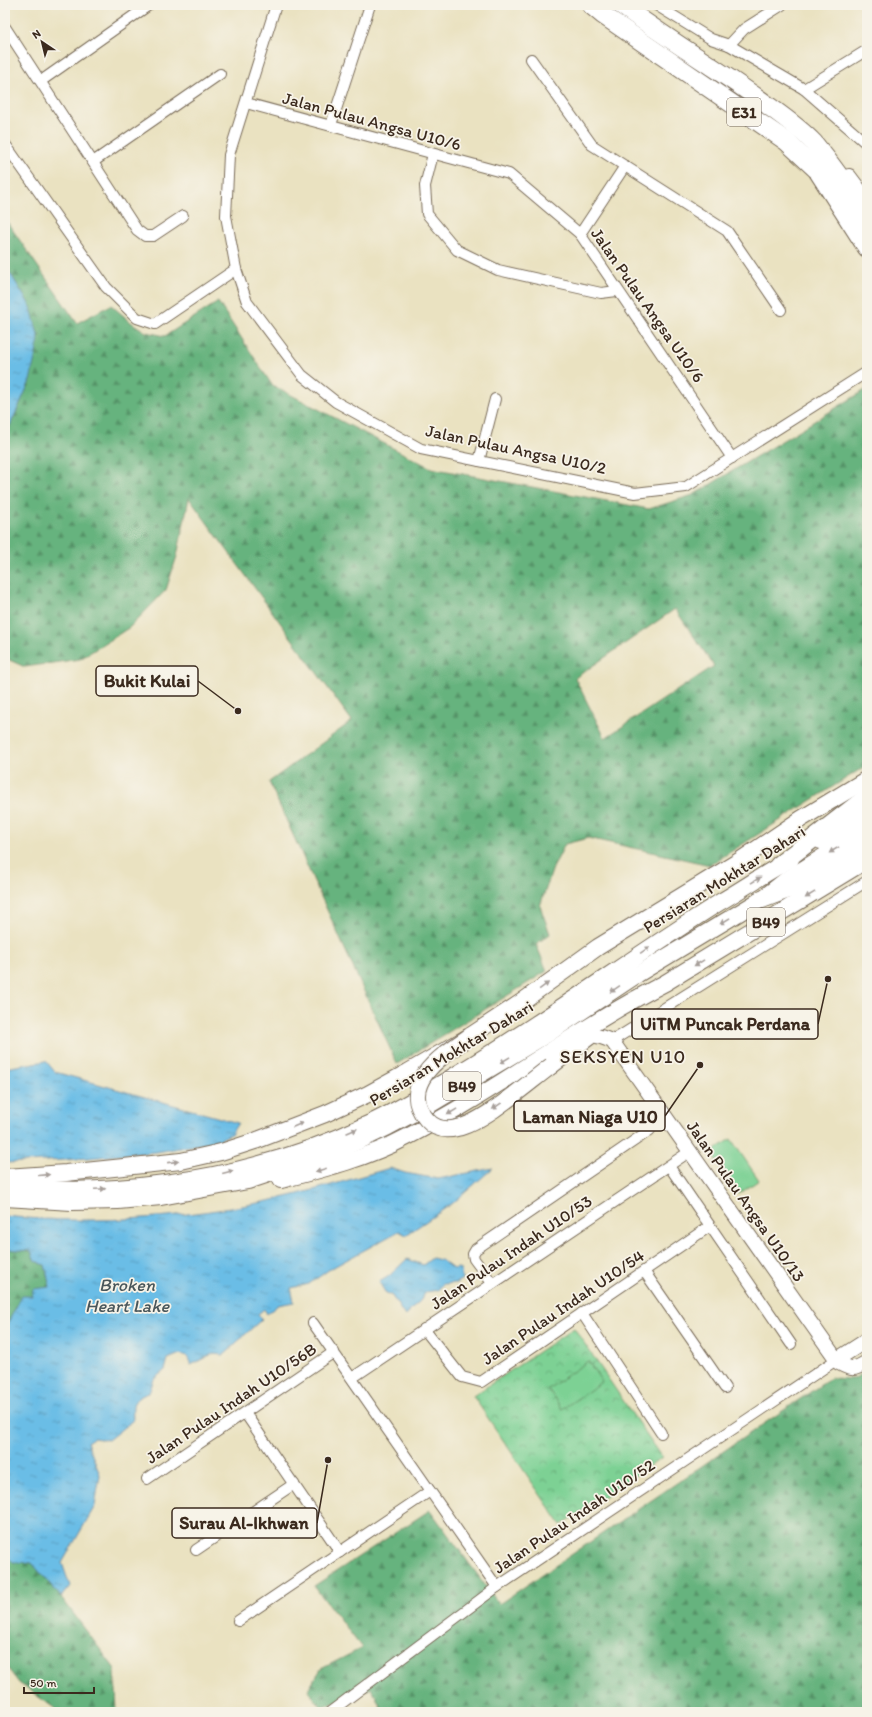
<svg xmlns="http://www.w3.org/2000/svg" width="872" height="1717" font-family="Itim,sans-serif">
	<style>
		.forest { fill: url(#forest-firs); stroke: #506e4e; fill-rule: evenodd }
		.park { fill: url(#park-crowns); stroke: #5c7e59 }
		.garden { fill: #7dd194; stroke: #5c7e59 }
		.water { fill: url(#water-ripples); stroke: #527482 }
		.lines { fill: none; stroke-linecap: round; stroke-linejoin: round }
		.street-casing { stroke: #786a57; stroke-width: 12 }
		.secondary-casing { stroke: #786a57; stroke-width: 16 }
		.primary-casing { stroke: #786a57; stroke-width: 18 }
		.highway-casing { stroke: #786a57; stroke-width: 20 }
		.street { stroke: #fff; stroke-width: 10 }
		.secondary { stroke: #fff; stroke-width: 14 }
		.primary { stroke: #fff; stroke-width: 16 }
		.highway { stroke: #fff; stroke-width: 18 }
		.primary-bridge-casing { stroke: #786a57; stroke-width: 18; stroke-linecap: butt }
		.primary-bridge { stroke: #fff; stroke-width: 16 }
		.oneway { fill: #a79f9a }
		.labels { text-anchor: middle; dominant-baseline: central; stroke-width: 3.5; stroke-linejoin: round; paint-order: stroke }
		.shield { fill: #f7f3e8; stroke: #73665b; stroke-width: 1 }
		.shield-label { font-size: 16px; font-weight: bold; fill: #3b2a1e }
		.street-label { font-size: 17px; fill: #3b2a1e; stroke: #f7f3e8 }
		.water-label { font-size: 18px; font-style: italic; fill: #49565a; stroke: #f7f3e8 }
		.quarter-label { font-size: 19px; letter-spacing: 1px; fill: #3b2a1e; stroke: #f7f3e8 }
		.leader { fill: none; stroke: #3b2a1e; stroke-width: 1.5 }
		.callout-dot { fill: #3b2a1e; stroke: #f7f3e8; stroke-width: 1.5 }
		.callout { fill: #f7f3e8; stroke: #3b2a1e; stroke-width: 1.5 }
		.callout-label { font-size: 18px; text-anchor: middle; font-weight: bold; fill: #3b2a1e }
	</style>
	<defs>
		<pattern id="forest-firs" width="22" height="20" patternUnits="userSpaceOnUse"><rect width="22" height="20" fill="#66b37e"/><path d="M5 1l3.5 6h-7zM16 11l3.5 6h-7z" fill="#559267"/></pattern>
		<pattern id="park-crowns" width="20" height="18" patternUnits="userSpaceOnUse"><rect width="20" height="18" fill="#7dd194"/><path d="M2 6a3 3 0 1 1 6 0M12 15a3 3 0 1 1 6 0" fill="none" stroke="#68aa78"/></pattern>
		<pattern id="water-ripples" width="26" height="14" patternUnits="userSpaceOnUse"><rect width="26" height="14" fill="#6abde6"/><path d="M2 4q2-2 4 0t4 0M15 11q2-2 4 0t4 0" fill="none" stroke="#589aba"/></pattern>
	</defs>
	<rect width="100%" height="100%" fill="#f7f3e8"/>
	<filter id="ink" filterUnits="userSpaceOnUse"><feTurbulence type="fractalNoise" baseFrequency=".025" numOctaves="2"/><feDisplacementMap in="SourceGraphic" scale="8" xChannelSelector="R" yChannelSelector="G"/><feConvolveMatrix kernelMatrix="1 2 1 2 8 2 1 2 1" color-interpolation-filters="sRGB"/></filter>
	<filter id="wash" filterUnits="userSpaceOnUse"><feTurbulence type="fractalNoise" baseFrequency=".012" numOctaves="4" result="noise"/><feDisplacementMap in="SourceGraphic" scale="16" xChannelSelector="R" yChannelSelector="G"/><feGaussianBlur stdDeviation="0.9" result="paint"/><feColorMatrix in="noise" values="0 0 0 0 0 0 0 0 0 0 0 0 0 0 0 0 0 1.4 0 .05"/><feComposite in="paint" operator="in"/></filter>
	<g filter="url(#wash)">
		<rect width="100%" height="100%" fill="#eae2c1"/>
		<g class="forest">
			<path d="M5,219l72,104 34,-18 21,18 14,9 19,4 53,-34 54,83 159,83 218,41 44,-14 174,-106v376l-157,100 -122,-27 -23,6 -12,24 -13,38 10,28 -14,10 11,27 -150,93 -128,-282 83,-61 -163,-223 -12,58 -11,34 -36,37 -50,32 -55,8 -20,-9v-221l25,-56 1,-74 -26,-42zM675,609l39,57 -109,72 -30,-60z"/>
			<polygon points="5,1249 31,1251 35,1261 45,1265 50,1288 33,1289 32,1296 5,1328"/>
			<polygon points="867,1371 867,1712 383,1712 372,1688 321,1707 308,1690 321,1669 362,1648 314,1586 430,1510 499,1604 831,1378 853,1379"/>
			<polygon points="5,1554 13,1562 32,1563 61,1597 115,1669 117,1712 60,1712 19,1683 5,1665"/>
		</g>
		<polygon class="park" points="574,1328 662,1458 561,1525 473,1396"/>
		<g class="garden">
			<polygon points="731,1139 759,1180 739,1194 711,1153"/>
			<polygon points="588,1361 602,1382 562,1409 548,1389"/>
		</g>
		<g class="water">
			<polygon points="5,265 31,307 39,339 30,381 5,437"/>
			<polygon points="46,1061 55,1072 238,1123 231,1134 214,1142 157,1152 66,1160 5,1163 5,1068"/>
			<path d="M390,1168l15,5 33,6 55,-11 -40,35 -47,32 -7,-4 -69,38 -21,15 -18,4 3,14 -16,3 -11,9 -3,-5 -6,5 4,5 -39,36 -11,-1 -21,11 -4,-9 -7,-2 -12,5 -3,11 -11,9 -5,14c-16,5 -17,10 -16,27l-25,20 -15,-2 -6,4 13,33 -5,31 -33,57 8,23 -9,11 -29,-34 -19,-1 -8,-8v-226l17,-32h10l1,-7 17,-2 -5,-22 -10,-4 -4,-10 -26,-2v-33c90,10 201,1 289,-21 32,-8 64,-18 96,-27z"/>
			<polygon points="432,1258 441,1260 453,1269 458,1268 461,1269 462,1279 456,1283 443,1284 438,1290 426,1292 420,1301 405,1316 392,1296 385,1292 379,1282 389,1276 407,1259 423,1265"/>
		</g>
	</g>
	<g filter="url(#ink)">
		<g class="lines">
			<g class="street-casing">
				<g id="street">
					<polyline points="276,5 229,155 226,216 236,269 247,302 302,375 336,402 421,449 635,493 686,487 867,372"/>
					<polyline points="656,5 711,39 729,45 804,89 867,144"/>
					<polyline points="5,27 137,230 145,236 153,236 183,216"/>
					<polyline points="729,45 744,29 782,5"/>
					<polyline points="531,59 592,145 727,231 781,310"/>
					<polyline points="41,81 149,5"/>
					<polyline points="804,89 867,50"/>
					<polyline points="246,103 509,174 580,234 732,458"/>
					<polyline points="331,125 370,5"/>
					<polyline points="5,144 106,287 137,318 155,324 236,269"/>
					<polyline points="433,154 425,186 427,214 457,250 498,270 601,293 617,291"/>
					<polyline points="93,162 220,74"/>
					<polyline points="580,234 625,166"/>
					<polyline points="479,461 495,399"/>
					<polyline points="612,1041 867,881"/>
					<polyline points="669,1166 791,1344"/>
					<polyline points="644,1271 725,1388"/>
					<polyline points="492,1283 474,1259 473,1254 476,1249 650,1130"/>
					<polyline points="582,1313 661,1433"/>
					<polyline points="313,1323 497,1587 836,1360"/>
					<polyline points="424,1329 462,1377 481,1382 710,1226"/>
					<polyline points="352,1378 689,1152"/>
					<polyline points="245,1413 340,1552"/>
					<polyline points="147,1479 334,1352"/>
					<polyline points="196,1550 294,1484"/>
					<polyline points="238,1621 430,1491"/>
					<polyline points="330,1712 497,1587"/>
				</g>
			</g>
			<g class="secondary-casing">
				<g id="secondary">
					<polyline points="849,176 867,200"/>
					<polyline points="854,210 867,229"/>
					<path d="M591,1035l10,2 11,4 227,322c13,7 15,7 28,-1"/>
					<polyline points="836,1360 867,1340"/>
				</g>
			</g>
			<g class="primary-casing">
				<g id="primary">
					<polyline points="821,841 867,812"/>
					<polyline points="551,1066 589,1037"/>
					<polyline points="5,1177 66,1173 181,1161 221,1152 255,1141 325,1114 368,1094 408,1072 470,1036 520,1003 598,947 739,861 801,819 867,779"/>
					<path d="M281,1180c43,-11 87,-22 126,-43 89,-46 169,-108 258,-154l202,-123"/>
					<path d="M9,1185c51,8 104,5 156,-2 69,-9 138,-28 201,-58 31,-14 61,-33 91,-51 90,-54 174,-116 263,-172 24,-14 47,-30 71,-43"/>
					<polyline points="5,1198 72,1202 118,1201 161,1197 248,1181 311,1160 359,1141 388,1127 433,1103 546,1035 638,974 762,899 786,880 867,829"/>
				</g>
			</g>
			<g class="highway-casing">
				<g id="highway">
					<polyline points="591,5 603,15 786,141 817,170 867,248"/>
					<path d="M621,5c45,33 93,62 138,94 19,14 39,27 55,44 19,23 37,49 53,74"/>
					<polyline points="779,865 867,797"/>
					<polyline points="762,899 796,886 867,845"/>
				</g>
			</g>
			<use href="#street" class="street"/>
			<use href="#secondary" class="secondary"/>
			<use href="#primary" class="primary"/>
			<use href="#highway" class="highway"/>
			<g class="primary-bridge-casing">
				<path id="primary-bridge" d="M470,1036c-26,18 -74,48 -43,84 8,9 18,11 30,8 26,-5 71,-45 94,-62"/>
			</g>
			<use href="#primary-bridge" class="primary-bridge"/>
		</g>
		<defs><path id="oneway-solid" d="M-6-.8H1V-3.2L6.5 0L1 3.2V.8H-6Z"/></defs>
		<g class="oneway">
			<use href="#oneway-solid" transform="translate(834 850) rotate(148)"/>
			<use href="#oneway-solid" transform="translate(756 880) rotate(-32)"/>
			<use href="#oneway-solid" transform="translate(810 895) rotate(148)"/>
			<use href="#oneway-solid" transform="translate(725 921) rotate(149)"/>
			<use href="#oneway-solid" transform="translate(645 950) rotate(-35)"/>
			<use href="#oneway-solid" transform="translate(699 963) rotate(149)"/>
			<use href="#oneway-solid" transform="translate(544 986) rotate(-36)"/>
			<use href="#oneway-solid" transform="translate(615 989) rotate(146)"/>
			<use href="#oneway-solid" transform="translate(505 1060) rotate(149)"/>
			<use href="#oneway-solid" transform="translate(497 1106) rotate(145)"/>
			<use href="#oneway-solid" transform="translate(452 1112) rotate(149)"/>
			<use href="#oneway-solid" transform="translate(298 1125) rotate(-23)"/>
			<use href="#oneway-solid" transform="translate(352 1131) rotate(-23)"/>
			<use href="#oneway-solid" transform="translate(173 1162) rotate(-7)"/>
			<use href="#oneway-solid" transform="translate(321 1170) rotate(164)"/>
			<use href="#oneway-solid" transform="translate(228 1172) rotate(-14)"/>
			<use href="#oneway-solid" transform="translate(44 1175) rotate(-5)"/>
			<use href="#oneway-solid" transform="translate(100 1189) rotate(-3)"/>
		</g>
	</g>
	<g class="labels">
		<g class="shield">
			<rect x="727" y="98" width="34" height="28" rx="3"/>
			<rect x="747" y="908" width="38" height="28" rx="3"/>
			<rect x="443" y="1072" width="38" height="28" rx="3"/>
		</g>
		<g class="shield-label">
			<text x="744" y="112">E31</text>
			<text x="766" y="922">B49</text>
			<text x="462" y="1086">B49</text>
		</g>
		<g class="street-label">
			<text transform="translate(372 121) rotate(15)">Jalan Pulau Angsa U10/6</text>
			<text transform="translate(648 305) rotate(55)">Jalan Pulau Angsa U10/6</text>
			<text transform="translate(516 449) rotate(12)">Jalan Pulau Angsa U10/2</text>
			<text transform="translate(724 879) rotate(-32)">Persiaran Mokhtar Dahari</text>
			<text transform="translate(451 1053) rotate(-31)">Persiaran Mokhtar Dahari</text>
			<text transform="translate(746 1201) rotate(55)">Jalan Pulau Angsa U10/13</text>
			<text transform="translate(511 1252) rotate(-34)">Jalan Pulau Indah U10/53</text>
			<text transform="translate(563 1307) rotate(-34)">Jalan Pulau Indah U10/54</text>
			<text transform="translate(231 1403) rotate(-34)">Jalan Pulau Indah U10/56B</text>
			<text transform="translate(574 1516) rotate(-34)">Jalan Pulau Indah U10/52</text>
		</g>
		<g class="water-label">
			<text x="127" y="1285">Broken<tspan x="127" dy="21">Heart Lake</tspan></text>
		</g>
		<g class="quarter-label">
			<text x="623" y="1056">SEKSYEN U10</text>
		</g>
	</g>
	<path class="leader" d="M238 711L198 681M828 979L818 1024M700 1065L665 1116M328 1460L317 1523"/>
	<g class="callout-dot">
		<circle cx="238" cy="711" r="4"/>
		<circle cx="828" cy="979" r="4"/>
		<circle cx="700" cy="1065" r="4"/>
		<circle cx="328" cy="1460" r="4"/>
	</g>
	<g class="callout">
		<rect x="96" y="666" width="102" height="30" rx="4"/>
		<rect x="632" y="1009" width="186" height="30" rx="4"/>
		<rect x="514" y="1101" width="151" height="30" rx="4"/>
		<rect x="172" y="1508" width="145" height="30" rx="4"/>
	</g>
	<g class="callout-label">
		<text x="147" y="687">Bukit Kulai</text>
		<text x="725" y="1030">UiTM Puncak Perdana</text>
		<text x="590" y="1123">Laman Niaga U10</text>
		<text x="244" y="1529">Surau Al-Ikhwan</text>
	</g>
	<rect width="872" height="1717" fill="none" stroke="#f7f3e8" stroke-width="20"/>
	<g transform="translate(42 42) rotate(325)" stroke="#f7f3e8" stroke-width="3" paint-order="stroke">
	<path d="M0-3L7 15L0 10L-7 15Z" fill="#3b2a1e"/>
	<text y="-6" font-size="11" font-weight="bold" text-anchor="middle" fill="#3b2a1e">N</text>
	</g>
	<path d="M24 1687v6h70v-6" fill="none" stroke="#3b2a1e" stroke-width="2"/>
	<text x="30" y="1687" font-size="12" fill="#3b2a1e" stroke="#f7f3e8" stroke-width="3" paint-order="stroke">50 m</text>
</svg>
